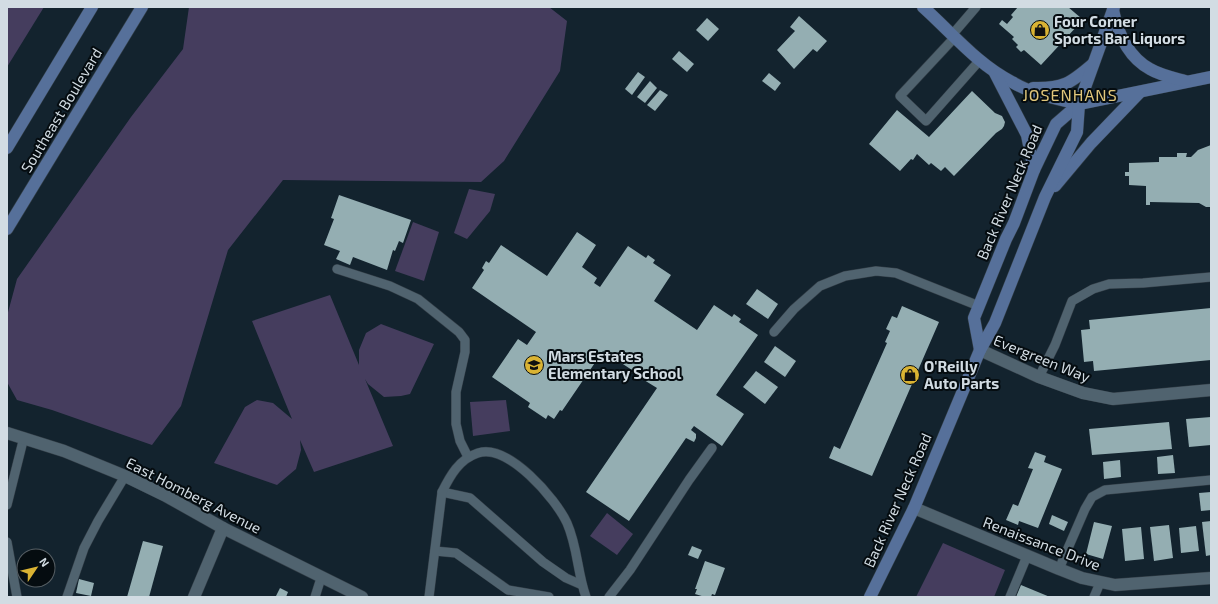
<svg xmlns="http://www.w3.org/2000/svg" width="1218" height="604" font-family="'Exo 2',sans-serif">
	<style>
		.green { fill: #453d5e }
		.building { fill: #94aeb2 }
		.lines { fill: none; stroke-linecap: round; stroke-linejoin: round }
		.lane-casing { stroke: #333e47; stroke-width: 10 }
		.street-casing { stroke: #333e47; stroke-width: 13 }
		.secondary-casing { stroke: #333e47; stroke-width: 13 }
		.lane { stroke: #50636f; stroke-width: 9 }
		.street { stroke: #50636f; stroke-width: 12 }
		.secondary { stroke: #56709a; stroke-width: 12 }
		.labels { text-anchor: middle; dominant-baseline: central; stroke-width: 4; stroke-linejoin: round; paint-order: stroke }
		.poi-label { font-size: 15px; font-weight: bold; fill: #d2dce3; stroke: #050c10; text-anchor: start }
		.street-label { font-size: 15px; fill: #d2dce3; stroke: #050c10 }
		.neighbourhood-label { font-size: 16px; letter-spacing: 1px; fill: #e2c77b; stroke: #050c10 }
	</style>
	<rect width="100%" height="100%" fill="#13232e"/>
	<g class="green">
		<polygon points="7,7 44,7 7,67"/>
		<polygon points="189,7 549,7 567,21 560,71 504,161 481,182 283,180 228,250 181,406 152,445 52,410 17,400 7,382 7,316 17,279 131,117 183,49"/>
		<polygon points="469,189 495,194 490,211 467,239 454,233"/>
		<polygon points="413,222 439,232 424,281 395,271"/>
		<polygon points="330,295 359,365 359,350 366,333 381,324 434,344 410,394 401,396 384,397 368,384 365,379 393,446 314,472 300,440 301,450 296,469 277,485 214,463 245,407 257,400 273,403 292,419 252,321"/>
		<polygon points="506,400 510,431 473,436 470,402"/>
		<polygon points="607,513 633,534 617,555 590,536"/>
		<polygon points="943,543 1005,570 994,597 916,597"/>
	</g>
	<g class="building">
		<polygon points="1018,7 1068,7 1081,18 1077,22 1079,24 1041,65 1024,50 1021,52 1016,47 1018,45 1012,39 1014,37 999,24 1002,20 1007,24 1013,17 1011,15"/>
		<polygon points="799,16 827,41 817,52 813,49 794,69 777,50 795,31 790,27"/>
		<polygon points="707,18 719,29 708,41 696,30"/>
		<polygon points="679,51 694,64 687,72 672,59"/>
		<polygon points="638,72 645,77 632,95 625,89"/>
		<polygon points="769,73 781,83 775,91 762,81"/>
		<polygon points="650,81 657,88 645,103 637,97"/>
		<polygon points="660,90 668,95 655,111 647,105"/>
		<polygon points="972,91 995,113 1002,116 1005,122 1004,126 1002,129 996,133 954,176 945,167 941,171 931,163 929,165 917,154 913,160 911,159 900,171 869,144 897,110 929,137"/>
		<polygon points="1211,145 1211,207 1206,207 1199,203 1150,202 1150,205 1146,205 1146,186 1129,185 1129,176 1125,176 1125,172 1129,172 1129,163 1159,162 1159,157 1177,157 1177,153 1187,153 1186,157 1191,157 1198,150"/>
		<polygon points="339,195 411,220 403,243 399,241 395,251 393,250 387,270 353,257 350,265 336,259 340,251 324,245 334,219 331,218"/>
		<polygon points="577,232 596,245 582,267 597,278 594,283 600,287 628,246 646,258 648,255 655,260 653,263 671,275 654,301 697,330 714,305 732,317 734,314 741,319 739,322 758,335 716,395 744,414 722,446 694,426 691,430 696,434 696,438 694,442 686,438 629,521 586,492 657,388 631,372 632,370 603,351 562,411 560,410 554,419 548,415 546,419 528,407 530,403 492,377 518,339 527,345 536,332 472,288 484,270 482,268 486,261 489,263 501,245 547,276"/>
		<polygon points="757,289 778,304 768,319 746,304"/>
		<polygon points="902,306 939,322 872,476 829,458 834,446 840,449 887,343 885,342 890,331 886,329 892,316 897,318"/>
		<polygon points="1211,308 1211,360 1094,371 1093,361 1084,362 1081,330 1090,329 1089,320"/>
		<polygon points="775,346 796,361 785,377 764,362"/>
		<polygon points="756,371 778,387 765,404 743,387"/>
		<polygon points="1211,417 1211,445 1189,447 1186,419"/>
		<polygon points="1169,422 1172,449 1092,455 1089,429"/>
		<polygon points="1035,452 1046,456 1044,462 1062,469 1038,528 1019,521 1018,525 1006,520 1013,504 1018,506 1033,469 1028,468"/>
		<polygon points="1173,455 1175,473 1158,474 1157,457"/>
		<polygon points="1120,460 1121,477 1104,479 1103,462"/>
		<polygon points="1211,492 1211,510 1201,511 1199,493"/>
		<polygon points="1052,515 1068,522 1064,531 1049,524"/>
		<polygon points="1211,521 1211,555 1206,556 1202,522"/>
		<polygon points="1094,522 1112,526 1103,559 1086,554"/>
		<polygon points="1169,525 1173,558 1154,561 1150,527"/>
		<polygon points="1196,526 1199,551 1181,553 1179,528"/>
		<polygon points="1141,527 1144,559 1125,561 1122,529"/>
		<polygon points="143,541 163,546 149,597 127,597"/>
		<polygon points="692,546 702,550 698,559 688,555"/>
		<polygon points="705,561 725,568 715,595 712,594 711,597 705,597 695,594 697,589 695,589"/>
		<polygon points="79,579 94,583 91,596 76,593"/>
		<polygon points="1021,585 1050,597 1016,597"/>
		<polygon points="280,588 288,592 286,597 276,596"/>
	</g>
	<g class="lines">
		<g class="lane-casing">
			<g id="lane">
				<polyline points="952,35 976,7"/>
				<polyline points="955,37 900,96 926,121 980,60"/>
				<polyline points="337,269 390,286 418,299 459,332 465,340 465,352 456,392 456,424 460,441 468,457"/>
				<polyline points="774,332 794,309 820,286 845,276 876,271 896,273 979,306"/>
				<polyline points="1039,377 1055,345 1072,301 1093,289 1109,284 1143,283 1211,277"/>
				<polyline points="442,492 470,498 543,562 566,578 582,585"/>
				<polyline points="7,505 24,437"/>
				<polyline points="7,542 17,597"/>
				<polyline points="435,551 456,553 508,590 549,597"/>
				<polyline points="1059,569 1085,509 1092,497 1105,490 1211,480"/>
				<polyline points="67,597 84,548 98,521 125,476"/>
				<polyline points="315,597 321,578"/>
				<path d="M429,597l13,-105c8,-16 17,-33 36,-39 30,-10 78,46 89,70 11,25 10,49 19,74"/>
				<polyline points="609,597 630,570 689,480 712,448"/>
				<polyline points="1010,597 1027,556"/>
				<polyline points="1094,597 1100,583"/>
			</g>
		</g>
		<g class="street-casing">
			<g id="street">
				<polyline points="980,350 1039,377 1083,393 1113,399 1211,390"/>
				<polyline points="7,433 64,451 125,476 166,496 223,528 362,597"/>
				<polyline points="914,508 1059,569 1082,578 1115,585 1211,578"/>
				<polyline points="194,597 223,528"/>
			</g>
		</g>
		<g class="secondary-casing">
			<g id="secondary">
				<path d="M923,7c29,26 54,57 89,75 20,12 44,17 67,22l132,-27"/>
				<path d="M1113,10c5,24 15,47 37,59 10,6 24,9 35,12"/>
				<polyline points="995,73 1027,135 1034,170"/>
				<path d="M1033,88c30,1 38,-5 60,-24"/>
				<polyline points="7,148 92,7"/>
				<polyline points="1055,186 1091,143 1140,92"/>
				<polyline points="7,229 142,7"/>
				<polyline points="980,350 974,318 1006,239 1014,223 1034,170 1056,124 1079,104"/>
				<polyline points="870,597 914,508 980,350 995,323 1045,197 1077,132 1079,104 1114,7"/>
			</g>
		</g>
		<use href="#lane" class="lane"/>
		<use href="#street" class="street"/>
		<use href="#secondary" class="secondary"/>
	</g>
	<defs>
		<g id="shop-disc" transform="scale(1)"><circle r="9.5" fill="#dab333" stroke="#050c10"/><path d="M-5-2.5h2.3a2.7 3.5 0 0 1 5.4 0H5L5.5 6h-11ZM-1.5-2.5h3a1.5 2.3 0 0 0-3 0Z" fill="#111"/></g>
		<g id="school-disc" transform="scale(1)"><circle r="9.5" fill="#dab333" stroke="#050c10"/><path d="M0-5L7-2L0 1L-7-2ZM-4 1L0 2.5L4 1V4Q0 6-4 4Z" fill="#111"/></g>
	</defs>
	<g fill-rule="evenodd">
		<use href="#shop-disc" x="1040" y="30"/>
		<use href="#school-disc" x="534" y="365"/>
		<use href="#shop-disc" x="910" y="375"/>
	</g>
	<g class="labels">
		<g class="poi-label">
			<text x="1054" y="21">Four Corner<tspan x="1054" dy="17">Sports Bar Liquors</tspan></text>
			<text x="548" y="356">Mars Estates<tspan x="548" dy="17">Elementary School</tspan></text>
			<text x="924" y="366">O'Reilly<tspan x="924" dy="17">Auto Parts</tspan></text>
		</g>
		<g class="street-label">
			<text transform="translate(61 110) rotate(-59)">Southeast Boulevard</text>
			<text transform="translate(1009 192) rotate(-67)">Back River Neck Road</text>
			<text transform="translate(1042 358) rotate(22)">Evergreen Way</text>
			<text transform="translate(194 495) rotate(27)">East Homberg Avenue</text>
			<text transform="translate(897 500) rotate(-66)">Back River Neck Road</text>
			<text transform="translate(1042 543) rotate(21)">Renaissance Drive</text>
		</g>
		<g class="neighbourhood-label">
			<text x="1070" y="94">JOSENHANS</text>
		</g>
	</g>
	<rect width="1218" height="604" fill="none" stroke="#d2dce3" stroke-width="16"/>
	<g transform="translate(36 568) rotate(55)"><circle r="19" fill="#050c10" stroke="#575f64"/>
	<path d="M0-3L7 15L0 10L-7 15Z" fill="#dab333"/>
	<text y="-6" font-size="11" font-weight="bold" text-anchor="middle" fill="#d2dce3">N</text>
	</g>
</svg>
